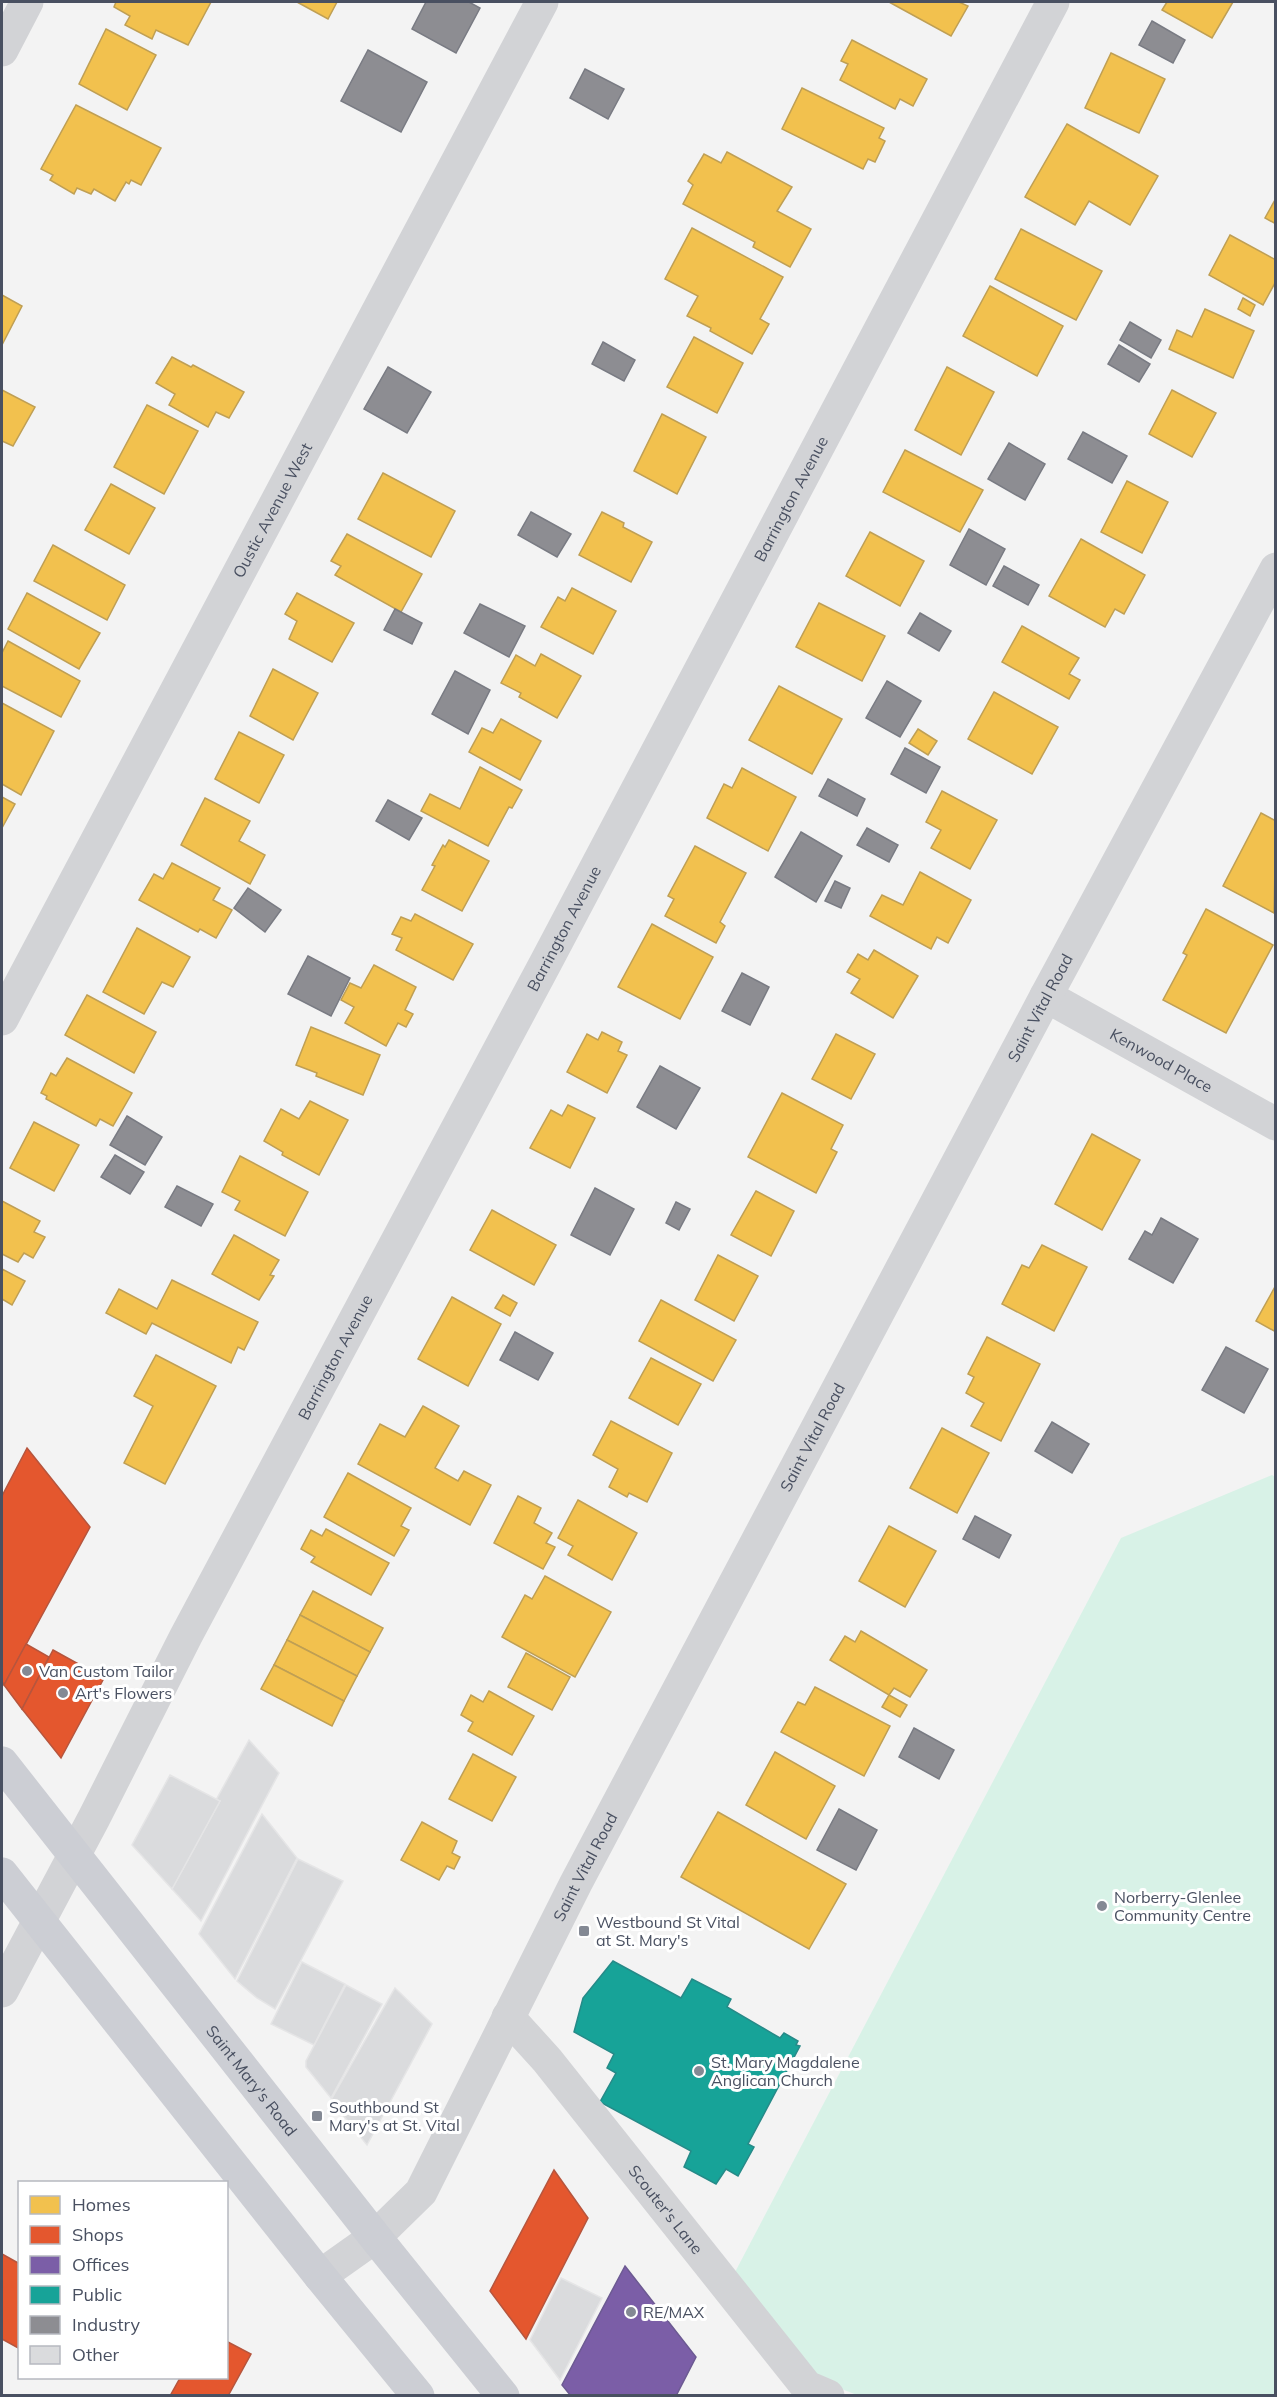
<svg xmlns="http://www.w3.org/2000/svg" width="1277" height="2397" font-family="Mulish,sans-serif">
	<style>
		.green { fill: #d8f2e7 }
		.homes { fill: #f2c14e; stroke: #bf9f54; stroke-width: 1.5 }
		.shops { fill: #e4572e; stroke: #b6553d; stroke-width: 1.5 }
		.offices { fill: #7b5ea7; stroke: #6c5a92; stroke-width: 1.5 }
		.public { fill: #17a398; stroke: #268a88; stroke-width: 1.5 }
		.industry { fill: #8d8d92; stroke: #797b83; stroke-width: 1.5 }
		.building { fill: #dadbdd; stroke: #e5e5e6; stroke-width: 1.5 }
		.lines { fill: none; stroke-linecap: round; stroke-linejoin: round }
		.minor { stroke: #d2d3d6; stroke-width: 33 }
		.major { stroke: #ccced4; stroke-width: 33 }
		.poi-dot { fill: #848994; stroke: #fff; stroke-width: 2 }
		.labels { text-anchor: middle; dominant-baseline: central; stroke-width: 6; stroke-linejoin: round; paint-order: stroke }
		.street-label { font-size: 16px; fill: #495061; stroke: #fff }
		.poi-label { font-size: 16px; fill: #495061; stroke: #fff; text-anchor: start }
	</style>
	<rect width="100%" height="100%" fill="#f3f3f3"/>
	<polygon class="green" points="1272,1475 1275,1477 1275,2395 857,2395 814,2378 734,2274 1121,1538"/>
	<g class="homes">
		<polygon points="116,2 211,2 188,45 156,30 152,39 125,25 130,16 114,7"/>
		<polygon points="297,2 337,2 328,19"/>
		<polygon points="889,2 959,2 968,6 951,36"/>
		<polygon points="1167,2 1233,2 1212,38 1162,10"/>
		<polygon points="106,29 156,55 127,110 79,84"/>
		<polygon points="852,40 927,79 913,106 900,99 895,109 840,80 848,64 841,61"/>
		<polygon points="1111,53 1165,79 1139,133 1085,108"/>
		<polygon points="802,88 884,128 879,138 885,141 875,162 868,159 863,169 782,129"/>
		<polygon points="76,105 161,148 141,185 131,180 129,184 126,182 115,201 94,189 91,194 77,188 74,194 50,180 53,175 41,169"/>
		<polygon points="1067,124 1158,176 1130,225 1089,201 1075,225 1025,197"/>
		<polygon points="727,152 792,187 777,211 811,229 790,267 753,247 755,242 683,204 693,185 688,181 704,154 721,163"/>
		<polygon points="1276,198 1276,224 1265,218"/>
		<polygon points="692,228 783,277 760,319 769,324 752,354 710,331 711,328 687,316 698,296 665,279"/>
		<polygon points="1021,229 1102,271 1076,320 995,279"/>
		<polygon points="1230,235 1276,260 1276,281 1263,305 1209,275"/>
		<polygon points="990,286 1063,326 1037,376 963,336"/>
		<polygon points="2,295 22,306 2,345"/>
		<polygon points="1243,298 1255,305 1250,316 1238,309"/>
		<polygon points="1205,309 1254,331 1233,378 1169,349 1177,330 1192,337"/>
		<polygon points="694,337 743,363 717,413 667,387"/>
		<polygon points="172,357 191,367 193,365 244,392 229,418 216,412 208,427 169,405 175,394 156,383"/>
		<polygon points="947,367 994,392 961,455 915,430"/>
		<polygon points="2,390 35,407 13,446 2,441"/>
		<polygon points="1172,390 1216,413 1192,457 1149,434"/>
		<polygon points="147,405 198,431 164,494 114,467"/>
		<polygon points="662,414 706,437 677,494 634,471"/>
		<polygon points="905,450 983,490 960,532 883,492"/>
		<polygon points="383,473 455,511 431,557 358,519"/>
		<polygon points="1127,481 1168,502 1142,553 1101,532"/>
		<polygon points="111,484 155,508 129,554 85,530"/>
		<polygon points="602,512 624,523 623,527 652,542 631,582 579,555"/>
		<polygon points="870,532 924,561 900,606 846,576"/>
		<polygon points="347,534 422,574 401,612 335,575 341,566 331,561"/>
		<polygon points="1081,539 1145,575 1124,614 1115,609 1105,627 1049,596"/>
		<polygon points="53,545 125,585 107,620 34,581"/>
		<polygon points="572,588 616,611 593,654 541,627 558,597 565,601"/>
		<polygon points="27,593 100,633 79,669 8,629"/>
		<polygon points="297,593 354,623 332,662 289,639 297,621 285,614"/>
		<polygon points="819,603 885,636 862,681 796,647"/>
		<polygon points="1022,626 1079,658 1069,674 1080,680 1069,699 1002,662"/>
		<polygon points="8,641 80,681 61,717 2,686 2,653"/>
		<polygon points="541,654 581,676 557,718 519,697 521,693 501,683 516,655 535,666"/>
		<polygon points="273,669 318,693 293,740 250,716"/>
		<polygon points="779,686 842,719 812,774 749,740"/>
		<polygon points="994,692 1058,727 1032,774 968,739"/>
		<polygon points="2,703 54,731 21,795 2,784"/>
		<polygon points="501,719 541,741 520,780 469,752 482,728 493,733"/>
		<polygon points="918,729 937,741 928,755 909,743"/>
		<polygon points="239,732 284,755 259,803 215,779"/>
		<polygon points="480,767 522,790 512,808 509,807 488,846 421,811 430,794 460,809"/>
		<polygon points="742,768 796,797 768,851 707,818 724,784 732,788"/>
		<polygon points="942,791 997,820 970,869 931,848 941,830 926,822"/>
		<polygon points="2,797 15,804 2,828"/>
		<polygon points="205,798 250,821 239,841 265,855 250,884 181,845"/>
		<polygon points="1261,813 1276,821 1274,913 1223,886"/>
		<polygon points="449,840 489,861 462,911 422,890 435,866 432,865 443,845 445,847"/>
		<polygon points="695,846 746,873 720,922 725,926 716,943 665,916 674,899 668,896"/>
		<polygon points="172,863 220,888 213,900 232,910 216,938 200,929 198,932 139,900 154,874 163,879"/>
		<polygon points="920,872 971,900 948,943 937,937 931,949 870,916 882,895 903,905"/>
		<polygon points="1206,909 1273,945 1226,1033 1163,1000 1187,955 1183,953"/>
		<polygon points="415,914 473,944 453,980 396,950 402,938 392,934 401,917 411,921"/>
		<polygon points="652,924 713,957 680,1019 618,987"/>
		<polygon points="137,928 190,957 173,987 162,982 144,1014 103,992"/>
		<polygon points="874,950 918,976 893,1018 851,993 860,979 847,972 858,954 868,960"/>
		<polygon points="374,965 416,987 405,1010 413,1014 406,1027 398,1023 386,1046 345,1023 354,1007 341,1000 350,983 361,988"/>
		<polygon points="87,995 156,1032 134,1073 65,1035"/>
		<polygon points="311,1027 380,1055 363,1095 316,1076 317,1073 296,1065"/>
		<polygon points="602,1032 622,1042 618,1051 627,1055 607,1093 567,1072 587,1034 598,1040"/>
		<polygon points="836,1034 875,1054 851,1099 812,1079"/>
		<polygon points="67,1058 132,1093 113,1126 100,1119 96,1126 46,1099 47,1096 41,1093 51,1073 56,1076"/>
		<polygon points="782,1093 843,1125 831,1149 837,1152 816,1193 748,1157"/>
		<polygon points="310,1101 348,1120 319,1175 282,1155 283,1152 264,1141 281,1109 299,1119"/>
		<polygon points="568,1105 595,1118 570,1168 530,1148 551,1110 562,1116"/>
		<polygon points="34,1122 79,1145 54,1191 10,1168"/>
		<polygon points="1092,1134 1140,1160 1102,1230 1055,1204"/>
		<polygon points="240,1156 308,1192 285,1236 235,1210 240,1201 222,1192"/>
		<polygon points="756,1191 794,1211 771,1256 731,1235"/>
		<polygon points="2,1201 40,1221 34,1232 45,1237 33,1258 24,1253 18,1262 2,1254"/>
		<polygon points="492,1210 556,1245 534,1285 470,1250"/>
		<polygon points="234,1235 279,1260 270,1275 274,1276 259,1300 212,1274"/>
		<polygon points="1042,1245 1087,1267 1054,1331 1002,1304 1022,1265 1029,1268"/>
		<polygon points="718,1255 758,1276 734,1321 695,1300"/>
		<polygon points="2,1269 25,1281 12,1305 2,1299"/>
		<polygon points="172,1280 258,1322 244,1350 238,1347 231,1363 152,1323 146,1334 106,1313 119,1289 157,1309"/>
		<polygon points="1276,1285 1276,1332 1256,1321"/>
		<polygon points="503,1295 517,1303 510,1316 495,1308"/>
		<polygon points="452,1297 501,1324 468,1386 418,1359"/>
		<polygon points="661,1300 736,1340 713,1381 639,1341"/>
		<polygon points="987,1337 1040,1364 1001,1441 971,1426 984,1403 966,1393 974,1377 968,1374"/>
		<polygon points="156,1355 216,1386 165,1484 124,1463 153,1406 134,1396"/>
		<polygon points="651,1358 701,1384 678,1425 629,1398"/>
		<polygon points="423,1406 459,1426 435,1468 458,1481 464,1471 491,1485 470,1525 358,1464 380,1424 405,1437"/>
		<polygon points="611,1421 672,1453 647,1502 629,1493 627,1497 609,1487 618,1469 593,1455"/>
		<polygon points="942,1428 989,1453 957,1513 910,1488"/>
		<polygon points="348,1473 411,1508 401,1526 409,1530 394,1556 324,1517"/>
		<polygon points="518,1496 541,1508 534,1523 552,1533 546,1543 555,1547 543,1569 494,1543"/>
		<polygon points="578,1500 637,1533 612,1580 568,1555 573,1546 558,1538"/>
		<polygon points="889,1526 936,1551 905,1607 859,1581"/>
		<polygon points="326,1529 389,1563 371,1595 311,1562 315,1557 301,1549 311,1530 322,1536"/>
		<polygon points="545,1576 611,1612 575,1677 502,1637 525,1595 532,1599"/>
		<polygon points="313,1591 383,1628 370,1652 300,1615"/>
		<polygon points="300,1615 370,1652 357,1676 287,1640"/>
		<polygon points="861,1631 927,1670 910,1697 894,1688 889,1695 830,1660 845,1636 855,1642"/>
		<polygon points="287,1640 357,1676 344,1701 274,1665"/>
		<polygon points="526,1653 570,1677 552,1710 508,1687"/>
		<polygon points="274,1665 344,1701 332,1726 261,1689"/>
		<polygon points="815,1687 890,1726 864,1776 781,1732 798,1702 805,1705"/>
		<polygon points="489,1691 534,1716 512,1755 468,1731 473,1722 461,1715 471,1695 483,1702"/>
		<polygon points="889,1695 907,1705 900,1717 882,1707"/>
		<polygon points="775,1752 835,1786 806,1839 746,1805"/>
		<polygon points="473,1754 516,1777 492,1821 449,1799"/>
		<polygon points="718,1812 846,1884 809,1949 681,1877"/>
		<polygon points="422,1822 457,1841 452,1853 460,1857 454,1869 447,1866 439,1880 401,1860"/>
	</g>
	<g class="shops">
		<polygon points="27,1448 90,1527 4,1685 2,1681 2,1496"/>
		<polygon points="26,1644 49,1657 22,1709 4,1685"/>
		<polygon points="53,1650 104,1678 61,1758 22,1709"/>
		<polygon points="554,2170 588,2218 526,2339 490,2291"/>
		<polygon points="2,2254 20,2264 20,2349 2,2339"/>
		<polygon points="226,2341 251,2354 228,2396 170,2396 180,2378 226,2378"/>
	</g>
	<polygon class="offices" points="625,2266 696,2357 676,2396 571,2396 562,2385"/>
	<polygon class="public" points="613,1961 681,1998 692,1979 731,1999 727,2007 780,2038 784,2033 798,2041 796,2045 800,2046 748,2144 754,2147 738,2176 726,2169 716,2184 684,2167 691,2151 600,2102 616,2073 607,2068 614,2054 574,2032 583,1998"/>
	<g class="industry">
		<polygon points="426,2 469,2 480,8 456,53 412,29"/>
		<polygon points="1152,21 1185,40 1173,63 1139,45"/>
		<polygon points="368,50 427,82 401,132 341,101"/>
		<polygon points="585,69 624,89 608,119 570,98"/>
		<polygon points="1130,322 1161,340 1151,358 1120,340"/>
		<polygon points="603,342 635,360 624,381 592,364"/>
		<polygon points="1119,345 1150,364 1139,382 1108,364"/>
		<polygon points="388,367 431,392 407,433 364,409"/>
		<polygon points="1083,432 1127,456 1112,483 1068,459"/>
		<polygon points="1009,443 1045,464 1025,500 988,479"/>
		<polygon points="531,512 571,534 557,557 518,535"/>
		<polygon points="969,529 1005,549 986,585 950,565"/>
		<polygon points="1004,566 1039,585 1028,605 993,586"/>
		<polygon points="480,604 525,626 509,657 464,633"/>
		<polygon points="395,609 422,623 412,644 384,630"/>
		<polygon points="920,613 951,631 939,651 908,633"/>
		<polygon points="455,671 490,690 468,734 432,714"/>
		<polygon points="887,681 921,701 900,737 866,718"/>
		<polygon points="905,748 940,767 926,793 891,774"/>
		<polygon points="828,779 865,799 857,816 819,796"/>
		<polygon points="388,800 422,818 409,840 376,821"/>
		<polygon points="867,828 898,845 889,862 857,845"/>
		<polygon points="801,832 842,856 816,902 775,877"/>
		<polygon points="835,881 850,888 841,908 825,901"/>
		<polygon points="248,888 281,910 265,932 234,908"/>
		<polygon points="308,956 350,978 331,1016 288,994"/>
		<polygon points="742,973 769,987 750,1025 722,1011"/>
		<polygon points="660,1066 700,1088 676,1129 637,1107"/>
		<polygon points="127,1116 162,1137 145,1165 110,1145"/>
		<polygon points="115,1155 144,1172 130,1194 101,1177"/>
		<polygon points="177,1186 213,1204 201,1226 165,1207"/>
		<polygon points="595,1188 634,1209 610,1255 571,1235"/>
		<polygon points="676,1202 690,1209 679,1230 666,1223"/>
		<polygon points="1161,1218 1198,1239 1173,1283 1129,1259 1145,1231 1152,1235"/>
		<polygon points="515,1332 553,1353 538,1380 500,1360"/>
		<polygon points="1226,1347 1268,1369 1244,1413 1202,1390"/>
		<polygon points="1052,1422 1089,1444 1072,1473 1035,1451"/>
		<polygon points="975,1516 1011,1535 999,1558 963,1539"/>
		<polygon points="914,1728 954,1750 939,1779 899,1757"/>
		<polygon points="839,1809 877,1830 856,1870 817,1850"/>
	</g>
	<g class="building">
		<polygon points="249,1740 279,1773 201,1921 172,1889 220,1801 216,1800"/>
		<polygon points="170,1775 220,1801 172,1889 132,1845"/>
		<polygon points="262,1814 297,1858 235,1979 199,1934"/>
		<polygon points="298,1859 343,1881 275,2009 257,1998 237,1981"/>
		<polygon points="302,1962 345,1984 314,2045 271,2024"/>
		<polygon points="346,1985 382,2004 331,2098 306,2067 306,2061"/>
		<polygon points="395,1988 432,2024 367,2145 331,2100"/>
		<polygon points="561,2278 602,2298 560,2380 530,2340"/>
	</g>
	<g class="lines">
		<g class="minor">
			<polyline points="2,50 27,2"/>
			<path id="s1" d="M1046,996l230,128"/>
			<path id="s2" d="M2,1019l540,-1017"/>
			<path id="s3" d="M2,1991l92,-173 92,-182 359,-672 508,-962"/>
			<path id="s4" d="M508,2017l39,43 260,327 21,9"/>
			<path id="s5" d="M320,2276l55,-39 46,-45 155,-309 470,-887 230,-427"/>
		</g>
		<g class="major">
			<path id="s6" d="M2,1763l373,474 128,159"/>
			<polyline points="2,1874 320,2276 418,2396"/>
		</g>
	</g>
	<g class="poi-dot">
		<circle cx="27" cy="1671" r="6"/>
		<circle cx="63" cy="1693" r="6"/>
		<circle cx="1102" cy="1906" r="6"/>
		<rect x="578" y="1925" width="12" height="12" rx="3"/>
		<circle cx="699" cy="2071" r="6"/>
		<rect x="311" y="2110" width="12" height="12" rx="3"/>
		<circle cx="631" cy="2312" r="6"/>
	</g>
	<g class="labels">
		<g class="street-label">
			<text stroke="none"><textPath href="#s3" startOffset="1688">Barrington Avenue</textPath></text>
			<text stroke="none"><textPath href="#s2" startOffset="576">Oustic Avenue West</textPath></text>
			<text stroke="none"><textPath href="#s3" startOffset="1202">Barrington Avenue</textPath></text>
			<text stroke="none"><textPath href="#s5" startOffset="1468">Saint Vital Road</textPath></text>
			<text stroke="none"><textPath href="#s1" startOffset="132">Kenwood Place</textPath></text>
			<text stroke="none"><textPath href="#s3" startOffset="716">Barrington Avenue</textPath></text>
			<text stroke="none"><textPath href="#s5" startOffset="982">Saint Vital Road</textPath></text>
			<text stroke="none"><textPath href="#s5" startOffset="496">Saint Vital Road</textPath></text>
			<text stroke="none"><textPath href="#s6" startOffset="404">Saint Mary's Road</textPath></text>
			<text stroke="none"><textPath href="#s4" startOffset="249">Scouter's Lane</textPath></text>
		</g>
		<g class="poi-label">
			<text x="39" y="1671">Van Custom Tailor</text>
			<text x="75" y="1693">Art's Flowers</text>
			<text x="1114" y="1897">Norberry-Glenlee<tspan x="1114" dy="18">Community Centre</tspan></text>
			<text x="596" y="1922">Westbound St Vital<tspan x="596" dy="18">at St. Mary's</tspan></text>
			<text x="711" y="2062">St. Mary Magdalene<tspan x="711" dy="18">Anglican Church</tspan></text>
			<text x="329" y="2107">Southbound St<tspan x="329" dy="18">Mary's at St. Vital</tspan></text>
			<text x="643" y="2312">RE/MAX</text>
		</g>
	</g>
	<rect width="1277" height="2397" fill="none" stroke="#495061" stroke-width="6"/>
	<rect x="18" y="2181" width="210" height="198" fill="#ffffff" stroke="#b6b9c0" stroke-width="1.5"/>
	<rect x="30" y="2196" width="30" height="18" fill="#f2c14e" stroke="#b6b9c0" stroke-width="1.5"/>
	<text x="72" y="2211" font-size="18" fill="#495061">Homes</text>
	<rect x="30" y="2226" width="30" height="18" fill="#e4572e" stroke="#b6b9c0" stroke-width="1.5"/>
	<text x="72" y="2241" font-size="18" fill="#495061">Shops</text>
	<rect x="30" y="2256" width="30" height="18" fill="#7b5ea7" stroke="#b6b9c0" stroke-width="1.5"/>
	<text x="72" y="2271" font-size="18" fill="#495061">Offices</text>
	<rect x="30" y="2286" width="30" height="18" fill="#17a398" stroke="#b6b9c0" stroke-width="1.5"/>
	<text x="72" y="2301" font-size="18" fill="#495061">Public</text>
	<rect x="30" y="2316" width="30" height="18" fill="#8d8d92" stroke="#b6b9c0" stroke-width="1.5"/>
	<text x="72" y="2331" font-size="18" fill="#495061">Industry</text>
	<rect x="30" y="2346" width="30" height="18" fill="#dadbdd" stroke="#b6b9c0" stroke-width="1.5"/>
	<text x="72" y="2361" font-size="18" fill="#495061">Other</text>
</svg>
